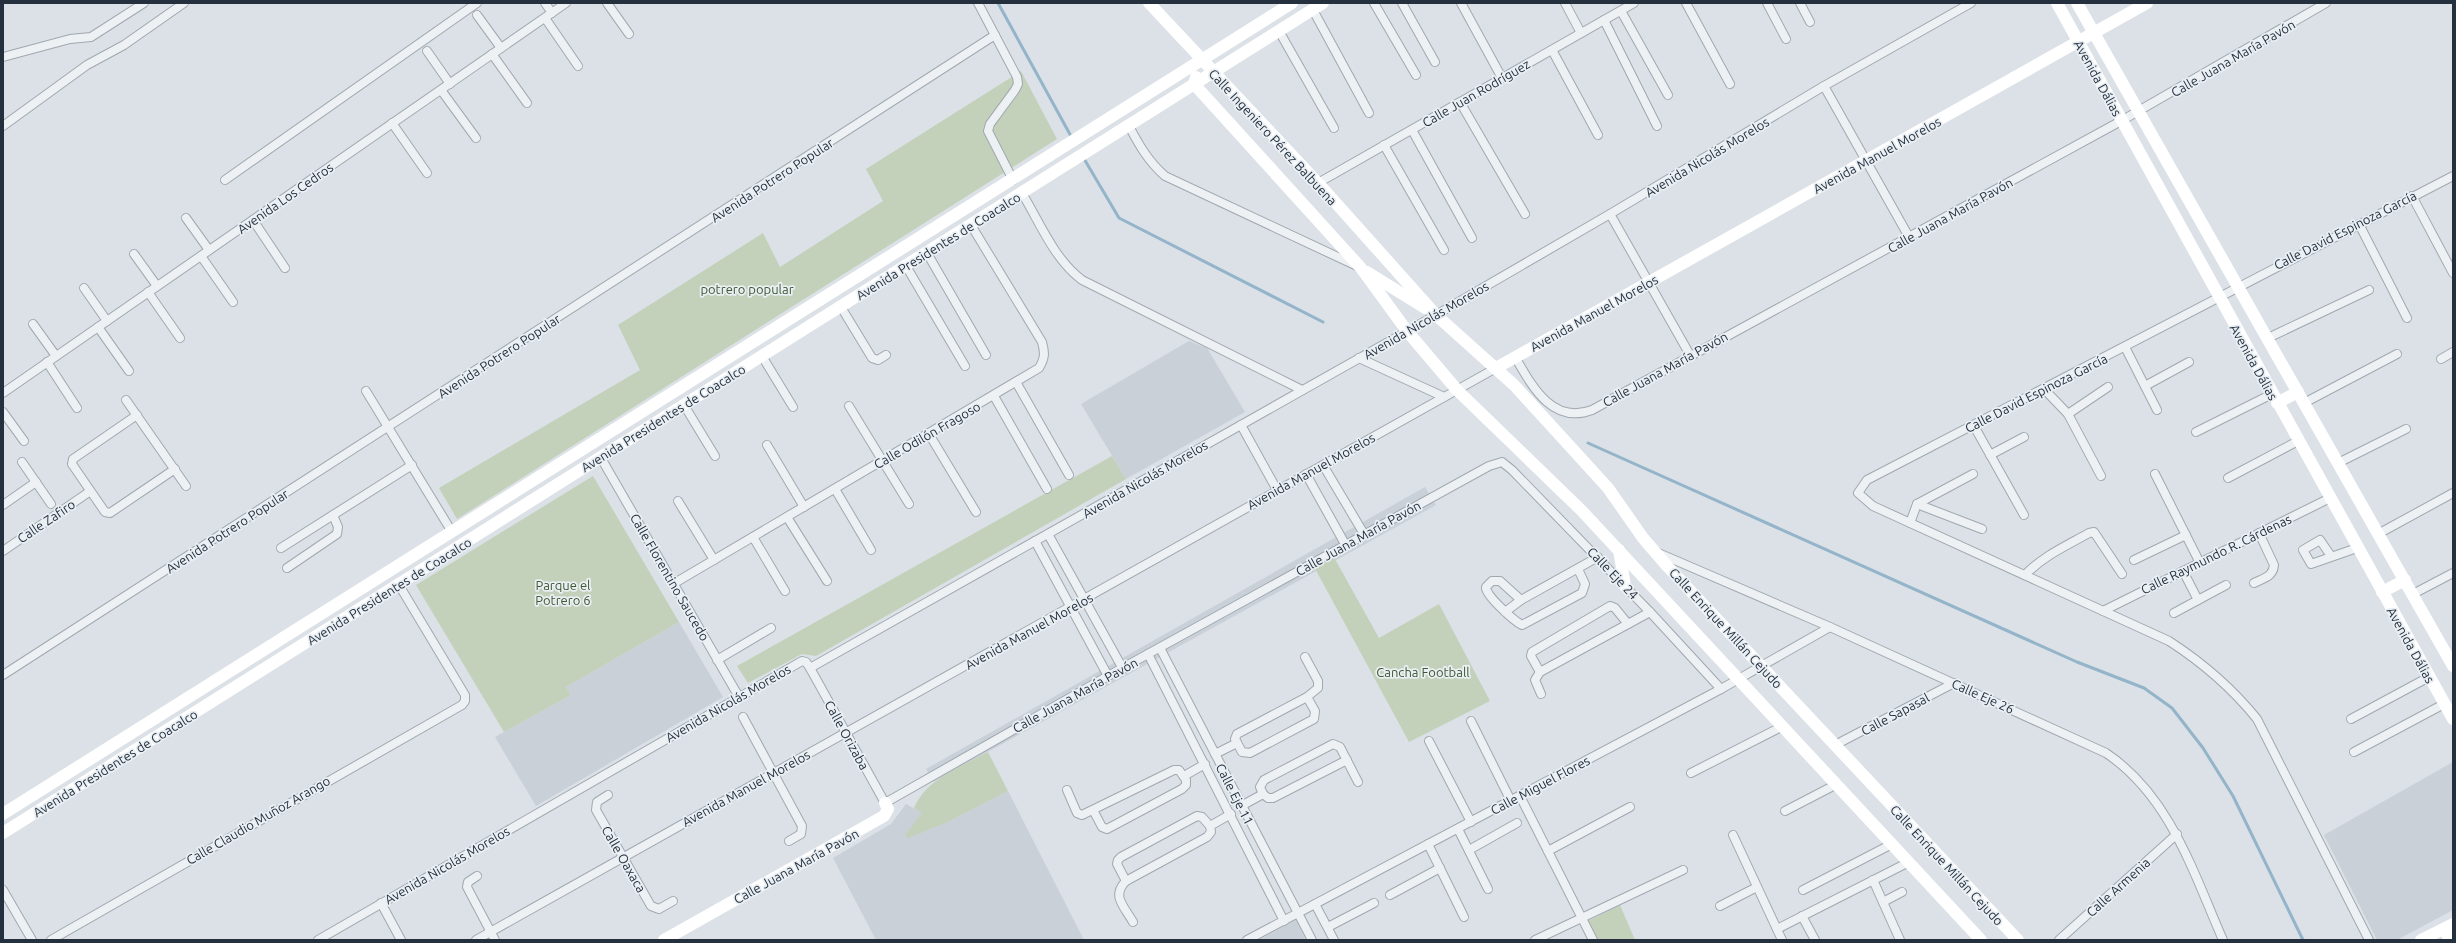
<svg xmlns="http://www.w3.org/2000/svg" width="2456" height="943" font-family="Ubuntu,sans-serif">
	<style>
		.built { fill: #c9d0d8 }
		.green { fill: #c3d1bb }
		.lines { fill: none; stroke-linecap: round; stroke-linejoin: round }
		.stream { stroke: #93b4c9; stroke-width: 3 }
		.street-casing { stroke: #a0a8b0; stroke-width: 10 }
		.street { stroke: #edf1f4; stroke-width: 8 }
		.secondary { stroke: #fff; stroke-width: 12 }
		.labels { text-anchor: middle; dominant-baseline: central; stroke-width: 3.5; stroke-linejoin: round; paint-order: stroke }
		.street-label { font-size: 13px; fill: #24303d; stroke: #eaeff4 }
		.park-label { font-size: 13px; fill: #3d5931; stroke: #eaeff4 }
	</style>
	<rect width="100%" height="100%" fill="#dbe1e6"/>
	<g class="built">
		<polygon points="1189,341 1207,348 1245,412 1126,479 1081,404"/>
		<polygon points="1425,487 1436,505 933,782 926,769"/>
		<polygon points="679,622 723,697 536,806 495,737 571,695 566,687"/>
		<polygon points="2453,762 2453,910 2397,940 2377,940 2324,835"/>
		<polygon points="1008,791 1084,940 876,940 833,858 891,824 906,804 923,813 905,835 948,822"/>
		<polygon points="1296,920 1306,940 1259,940"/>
	</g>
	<g class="green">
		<polygon points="1021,71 1057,139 457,519 439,488 640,370 618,325 763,233 780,267 883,201 866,169"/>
		<polygon points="1112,456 1126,479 816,656 802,654 748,683 737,666"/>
		<polygon points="593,476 679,622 566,687 571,695 504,732 416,585"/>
		<polygon points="1331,552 1379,638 1439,604 1490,701 1409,742 1312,563"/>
		<path d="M988,752l20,39 -60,31 -40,16 -3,-3 17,-22 -8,-5c13,-30 47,-41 74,-56z"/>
		<polygon points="1620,905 1635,940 1593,940 1584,923"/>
	</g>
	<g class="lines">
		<g class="stream">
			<polyline points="998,3 1072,138"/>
			<polyline points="1083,157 1119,218 1323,322"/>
			<polyline points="1588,443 2077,662 2144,688 2172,708 2203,748 2233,796 2303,940"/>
		</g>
		<g class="street-casing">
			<g id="street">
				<polyline points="545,3 552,13"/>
				<polyline points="607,3 629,34"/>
				<polyline points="978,3 1017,77 1018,84 1015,90 990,124 988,131 1013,180"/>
				<polyline points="1374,3 1416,75"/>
				<polyline points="1402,3 1435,62"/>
				<polyline points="1461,3 1502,78"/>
				<polyline points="1565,3 1581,33"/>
				<polyline points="1686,3 1730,84"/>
				<polyline points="1767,3 1786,39"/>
				<polyline points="1800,3 1810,22"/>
				<polyline points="1313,10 1369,113"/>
				<polyline points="1621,11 1668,95"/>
				<polyline points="477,15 501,48"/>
				<polyline points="545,18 578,66"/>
				<polyline points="1604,20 1657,126"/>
				<polyline points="1279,31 1334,128"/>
				<polyline points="1552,50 1598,135"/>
				<polyline points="427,51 450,84"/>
				<polyline points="492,54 527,103"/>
				<polyline points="3,57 70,39 91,37 144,3"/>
				<polyline points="1824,86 1909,237"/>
				<polyline points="441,90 476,138"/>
				<polyline points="1460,102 1525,214"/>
				<polyline points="392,123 427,173"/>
				<polyline points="3,126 87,65 124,45 184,3"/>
				<path d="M1129,126c10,19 19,35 36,50l192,90"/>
				<polyline points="1412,130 1472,238"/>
				<polyline points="1384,145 1444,250"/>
				<polyline points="225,180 477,3"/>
				<polyline points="1318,183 1634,3"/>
				<path d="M1022,193c18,30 32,66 60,87l220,110"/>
				<polyline points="2412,196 2453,273"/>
				<polyline points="1610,214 1690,355"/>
				<polyline points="186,218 209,250"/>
				<polyline points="253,220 285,268"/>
				<polyline points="2359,224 2407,318"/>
				<polyline points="927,253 986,355"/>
				<polyline points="134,254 157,286"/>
				<polyline points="201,256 233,302"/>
				<polyline points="906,266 965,366"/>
				<polyline points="84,288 107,321"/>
				<polyline points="148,292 180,338"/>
				<polyline points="841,307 872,358 878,360 886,355"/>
				<polyline points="33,324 56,356"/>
				<polyline points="98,327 129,371"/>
				<polyline points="2268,338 2369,290"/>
				<polyline points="2125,347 2157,410"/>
				<polyline points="762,356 793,407"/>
				<path d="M1515,357c17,29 37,68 77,53l529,-289 205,-118"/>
				<polyline points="1359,358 1444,397"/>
				<polyline points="2441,359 2453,352"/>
				<polyline points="47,362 77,408"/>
				<polyline points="1016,382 1069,475"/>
				<polyline points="2145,386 2189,362"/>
				<polyline points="2044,389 2068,414 2101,476"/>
				<polyline points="366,391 452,532"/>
				<polyline points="3,393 566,3"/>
				<polyline points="994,396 1047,489"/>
				<polyline points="126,400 186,486"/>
				<polyline points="2304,403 2397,354"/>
				<polyline points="684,405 715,456"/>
				<polyline points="849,406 909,504"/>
				<polyline points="3,412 24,441"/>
				<polyline points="2068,414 2108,387"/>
				<polyline points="137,415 73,459 72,464 105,512 110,513 175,469"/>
				<polyline points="1241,425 1277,490"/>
				<polyline points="1974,426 2024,515"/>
				<polyline points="2196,432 2272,394"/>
				<polyline points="929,434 976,512"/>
				<polyline points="767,445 804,507"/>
				<polyline points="1990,455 2024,437"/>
				<polyline points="601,458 739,697"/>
				<polyline points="22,462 51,504"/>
				<polyline points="2338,463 2406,429"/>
				<polyline points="1323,465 1364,534"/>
				<polyline points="1306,474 1345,544"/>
				<polyline points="2155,474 2200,563"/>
				<polyline points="2228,478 2298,441"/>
				<polyline points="835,489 871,550"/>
				<polyline points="678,501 714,560"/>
				<polyline points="1917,504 1982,529"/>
				<polyline points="3,505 36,482"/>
				<polyline points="787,517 827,581"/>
				<polyline points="1910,523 1917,504 1973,474"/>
				<polyline points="1048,534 1123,669"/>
				<polyline points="2378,534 2453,493"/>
				<polyline points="753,537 785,591"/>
				<polyline points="1035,541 1108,676"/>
				<polyline points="281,548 412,465"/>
				<polyline points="3,551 89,492"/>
				<path d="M1656,552l174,75 276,126c64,43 87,119 117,187"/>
				<polyline points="2331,556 2320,540 2303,550 2311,564 2357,548"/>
				<polyline points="2134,560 2186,535"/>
				<polyline points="287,568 337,534 338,527 333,515"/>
				<path d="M2025,575c18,-19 41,-29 64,-42l5,-1 28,42"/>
				<path d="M2254,583c10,-5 19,-6 20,-18l-15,-32"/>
				<path d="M673,584l366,-216c6,-10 6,-15 3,-26l-71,-117"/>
				<polyline points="2413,594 2453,573"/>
				<polyline points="1521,600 1598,557"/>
				<polyline points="2198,600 2226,585"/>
				<polyline points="2103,611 2330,498"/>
				<path d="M1505,612l16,-12 -21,-19h-8l-6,6c-2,7 28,34 36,38l60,-32 3,-9 -7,-15"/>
				<polyline points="2174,613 2198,600 2183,571"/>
				<polyline points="1160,648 1312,940"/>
				<polyline points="1148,654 1284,921"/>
				<polyline points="1305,657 1318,681 1318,688 1307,697 1237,734 1235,739 1242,752 1250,753 1314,719 1315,711 1307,697"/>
				<polyline points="717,660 771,628"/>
				<polyline points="810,668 1436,315 1610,214 1824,86 1971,3"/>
				<polyline points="1540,672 1531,656 1532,652 1610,606 1615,608 1628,624"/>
				<polyline points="3,675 995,35"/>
				<polyline points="1541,694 1535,680 1540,672 1650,612"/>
				<polyline points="743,717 802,826 801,834 789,841"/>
				<polyline points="2351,719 2429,677"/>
				<polyline points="1471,721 1511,801"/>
				<polyline points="1429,741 1471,822"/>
				<polyline points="1835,745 1954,683"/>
				<polyline points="2354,752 2444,704"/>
				<polyline points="1215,754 1237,743"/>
				<polyline points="1691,773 1783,726"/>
				<polyline points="1184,776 1205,764"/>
				<polyline points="1067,790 1077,813 1082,815 1174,770 1179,770 1186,780 1186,785 1182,789 1107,829 1102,827 1093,810"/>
				<polyline points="1263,794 1260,787 1264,780 1333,744 1340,747 1358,782"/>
				<polyline points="608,795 597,802 596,810 651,906 659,909 673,901"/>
				<polyline points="1520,796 1593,940"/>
				<polyline points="1241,806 1263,794 1268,798 1273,798 1347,760"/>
				<polyline points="1785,811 1837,784"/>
				<polyline points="1458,829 1488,889"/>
				<polyline points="1733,835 1782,940"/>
				<polyline points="1428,844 1464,917"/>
				<polyline points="1469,850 1517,823"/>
				<polyline points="1548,851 1630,807"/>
				<polyline points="477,876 468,882 467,887 495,940"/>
				<polyline points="1873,880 1900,940"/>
				<polyline points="1126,881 1117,864 1118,860 1121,857 1197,816 1202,817 1210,826"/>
				<polyline points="3,890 32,940"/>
				<polyline points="1803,890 1892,844"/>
				<polyline points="1390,895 1440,868"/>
				<polyline points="1883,902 1902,892"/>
				<polyline points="381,903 401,940"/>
				<polyline points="1315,904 1334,940"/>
				<polyline points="1720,906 1757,887"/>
				<polyline points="1802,916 1815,940"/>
				<path d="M1133,922c-9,-16 -22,-26 -7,-41l81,-44 4,-5 -1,-6 21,-12"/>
				<polyline points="1328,927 1374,903"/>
				<polyline points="1777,929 1909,862"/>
				<polyline points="51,940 462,705 465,701 465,695 399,585"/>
				<polyline points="318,940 802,661 806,662 810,668 885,803 1108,676 1489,466 1502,462 1512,470 1650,612 1721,689"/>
				<polyline points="476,940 1496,368"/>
				<polyline points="1247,940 1721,689 1830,627"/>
				<polyline points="1535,940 1683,870"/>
				<polyline points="2059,940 2177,834"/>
				<path d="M2369,940l-112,-221c-25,-31 -54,-56 -88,-78l-296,-135 -15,-13 9,-13 586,-304"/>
			</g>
		</g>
		<use href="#street" class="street"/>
		<g class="secondary">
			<polyline points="1149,3 1318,183 1436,315 1514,385 1608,488 1643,538 1668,567 2018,940"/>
			<polyline points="2057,3 2453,719"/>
			<polyline points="2077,3 2453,666"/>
			<polyline points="1196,77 1194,84 1361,268 1407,331 1457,390 1581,510 1981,940"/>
			<polyline points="1367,272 1425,308"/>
			<polyline points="1496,368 2147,3"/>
			<polyline points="2277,403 2298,392"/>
			<polyline points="1619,550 1625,586"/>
			<polyline points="2382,592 2405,580"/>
			<polyline points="3,814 1292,3"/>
			<polyline points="3,833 1323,3"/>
			<polyline points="2444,929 2450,940"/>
			<polyline points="664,940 884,816 888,809 885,803"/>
			<polyline points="2421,940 2453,924"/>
		</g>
	</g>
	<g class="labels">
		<g class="street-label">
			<text transform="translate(2233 58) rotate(-30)">Calle Juana María Pavón</text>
			<text transform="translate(2098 78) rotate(61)">Avenida Dálias</text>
			<text transform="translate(1476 93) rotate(-30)">Calle Juan Rodríguez</text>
			<text transform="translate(1273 137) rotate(47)">Calle Ingeniero Pérez Balbuena</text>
			<text transform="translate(1877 155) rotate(-29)">Avenida Manuel Morelos</text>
			<text transform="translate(1707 157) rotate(-31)">Avenida Nicolás Morelos</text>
			<text transform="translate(772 180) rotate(-33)">Avenida Potrero Popular</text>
			<text transform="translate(285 198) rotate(-35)">Avenida Los Cedros</text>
			<text transform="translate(1950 215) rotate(-29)">Calle Juana María Pavón</text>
			<text transform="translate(2345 230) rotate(-27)">Calle David Espinoza García</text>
			<text transform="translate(938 246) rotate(-32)">Avenida Presidentes de Coacalco</text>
			<text transform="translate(1594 313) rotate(-29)">Avenida Manuel Morelos</text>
			<text transform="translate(1426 320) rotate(-30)">Avenida Nicolás Morelos</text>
			<text transform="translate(499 356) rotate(-33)">Avenida Potrero Popular</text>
			<text transform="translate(2254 362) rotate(61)">Avenida Dálias</text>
			<text transform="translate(1665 369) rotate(-29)">Calle Juana María Pavón</text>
			<text transform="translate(2036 393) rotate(-27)">Calle David Espinoza García</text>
			<text transform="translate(663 418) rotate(-32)">Avenida Presidentes de Coacalco</text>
			<text transform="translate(927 435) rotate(-30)">Calle Odilón Fragoso</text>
			<text transform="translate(1311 471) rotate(-29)">Avenida Manuel Morelos</text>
			<text transform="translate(1145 479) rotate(-30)">Avenida Nicolás Morelos</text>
			<text transform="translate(46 521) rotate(-34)">Calle Zafiro</text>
			<text transform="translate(227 531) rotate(-33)">Avenida Potrero Popular</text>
			<text transform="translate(1358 538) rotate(-29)">Calle Juana María Pavón</text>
			<text transform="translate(2216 554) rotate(-26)">Calle Raymundo R. Cárdenas</text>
			<text transform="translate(1613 573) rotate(46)">Calle Eje 24</text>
			<text transform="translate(670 577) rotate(60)">Calle Florentino Saucedo</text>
			<text transform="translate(389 591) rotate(-32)">Avenida Presidentes de Coacalco</text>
			<text transform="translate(1726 628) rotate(47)">Calle Enrique Millán Cejudo</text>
			<text transform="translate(1029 631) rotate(-29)">Avenida Manuel Morelos</text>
			<text transform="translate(2411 645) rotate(61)">Avenida Dálias</text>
			<text transform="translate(1075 695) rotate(-29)">Calle Juana María Pavón</text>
			<text transform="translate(1983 696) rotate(24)">Calle Eje 26</text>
			<text transform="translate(728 703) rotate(-30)">Avenida Nicolás Morelos</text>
			<text transform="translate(1895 714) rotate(-28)">Calle Sapasal</text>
			<text transform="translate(847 735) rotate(61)">Calle Orizaba</text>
			<text transform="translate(115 763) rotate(-32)">Avenida Presidentes de Coacalco</text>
			<text transform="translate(1540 785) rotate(-28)">Calle Miguel Flores</text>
			<text transform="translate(746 788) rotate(-29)">Avenida Manuel Morelos</text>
			<text transform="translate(1235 794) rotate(63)">Calle Eje 11</text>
			<text transform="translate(258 820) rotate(-30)">Calle Claudio Muñoz Arango</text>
			<text transform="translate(624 859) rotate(60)">Calle Oaxaca</text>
			<text transform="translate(447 865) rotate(-30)">Avenida Nicolás Morelos</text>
			<text transform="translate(1947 865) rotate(47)">Calle Enrique Millán Cejudo</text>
			<text transform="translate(796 866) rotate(-29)">Calle Juana María Pavón</text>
			<text transform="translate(2118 887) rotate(-42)">Calle Armenia</text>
		</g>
		<g class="park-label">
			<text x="747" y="289">potrero popular</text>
			<text x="563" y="585">Parque el<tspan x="563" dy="15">Potrero 6</tspan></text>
			<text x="1423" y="672">Cancha Football</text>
		</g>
	</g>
	<rect width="2456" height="943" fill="none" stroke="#24303d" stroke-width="8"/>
</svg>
